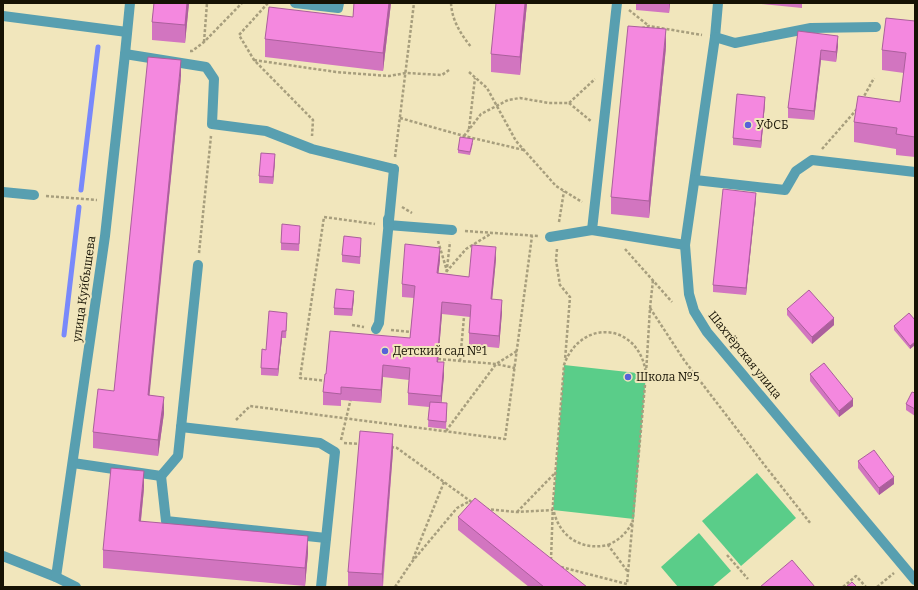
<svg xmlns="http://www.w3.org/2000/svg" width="918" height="590" font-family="Bitter,serif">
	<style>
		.green { fill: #5acd89 }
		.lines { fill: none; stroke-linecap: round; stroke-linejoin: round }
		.stream { stroke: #7989fb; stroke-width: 5 }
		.path { stroke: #a79e7d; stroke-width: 2.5; stroke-dasharray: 3 2; stroke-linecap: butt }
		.minor { stroke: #589fb0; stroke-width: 10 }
		.wall { fill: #d275c0 }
		.shaded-wall { fill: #ab5f9c }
		.building { fill: #f488df; stroke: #ab5f9c }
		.poi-dot { fill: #5762d9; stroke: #f1e6bc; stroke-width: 1.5 }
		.labels { text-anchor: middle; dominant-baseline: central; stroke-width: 4; stroke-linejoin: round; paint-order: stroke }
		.poi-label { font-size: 12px; fill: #161204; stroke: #f1e6bc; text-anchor: start }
		.street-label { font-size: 12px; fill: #161204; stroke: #f1e6bc }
	</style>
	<rect width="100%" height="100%" fill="#f1e6bc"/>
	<g class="green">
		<polygon points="564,365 646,374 634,519 553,510"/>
		<polygon points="757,473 796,518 741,566 702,521"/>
		<polygon points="699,533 731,571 712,587 678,587 661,567"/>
	</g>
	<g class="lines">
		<g class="stream">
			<polyline points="81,190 98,47"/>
			<polyline points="64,335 79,207"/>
		</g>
		<g class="path">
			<polyline points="268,3 239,35 254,60 313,120 312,136"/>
			<path d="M451,3c1,18 10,31 20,44"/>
			<polyline points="629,10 649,26"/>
			<polyline points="642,28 649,26 702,35"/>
			<polyline points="204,42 207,3"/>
			<polyline points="190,51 192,51 204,42 242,3"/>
			<polyline points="254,60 336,72 389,76 406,73 442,75 449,70"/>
			<polyline points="469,72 487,88 516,141 556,186 582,202"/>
			<polyline points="862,100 874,78"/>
			<polyline points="569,103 592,122"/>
			<polyline points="400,118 464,136 524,150"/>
			<polyline points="469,129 475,78"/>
			<polyline points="464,136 481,114 508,100 520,98 549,103 569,103 595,79"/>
			<polyline points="822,149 858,108"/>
			<polyline points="395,157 414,3"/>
			<polyline points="46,196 97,200"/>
			<polyline points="402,207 412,213"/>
			<polyline points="559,222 564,191"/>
			<polyline points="465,231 538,236"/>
			<polyline points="438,241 447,271 466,249 492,233"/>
			<polyline points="557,249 556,260 560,285 570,297 565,360"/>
			<polyline points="625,249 672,302"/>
			<polyline points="199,253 211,136"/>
			<polyline points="446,277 450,242"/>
			<polyline points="650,308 684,360 766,467 811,524"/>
			<polyline points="352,325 364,327"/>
			<polyline points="391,330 412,332"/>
			<polyline points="438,359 496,364 515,368"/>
			<polyline points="460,361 464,317"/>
			<polyline points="327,381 300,378 324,217 375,224"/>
			<polyline points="236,420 250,406 505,439 532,236"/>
			<polyline points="446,431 496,364 517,351"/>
			<polyline points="341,440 351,398"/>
			<polyline points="344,443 361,444"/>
			<polyline points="391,447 397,448 473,503"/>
			<polyline points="486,509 517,512 553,510"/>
			<polyline points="517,512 556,472"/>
			<path d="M554,512c6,25 28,39 54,33l20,27"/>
			<path d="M608,545c11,-5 19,-12 25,-24"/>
			<polyline points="727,555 748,579"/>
			<polyline points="413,559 444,482"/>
			<path d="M551,560l2,-57 11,-138c17,-48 76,-42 82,9"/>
			<polyline points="561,567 627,584 646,374 650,308 653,280"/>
			<polyline points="395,587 411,563 457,508 470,501"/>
			<polyline points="843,587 856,576 866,587"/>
			<polyline points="877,587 894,573"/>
		</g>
		<g class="minor">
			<polyline points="295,3 338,8 339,3"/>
			<polyline points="617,3 592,230 685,245"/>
			<polyline points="718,3 715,37 685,245 689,294 694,311 707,332 915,580"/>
			<polyline points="3,16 127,32"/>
			<polyline points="715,37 735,43 811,28 876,27"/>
			<polyline points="125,54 206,67 214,79 212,124 266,131 312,149 394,169"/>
			<polyline points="695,180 785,190 796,171 812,160 915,172"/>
			<polyline points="3,192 34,195"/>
			<polyline points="388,219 388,225 452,230"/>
			<polyline points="550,237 592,230"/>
			<polyline points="376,329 379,323 394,169"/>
			<polyline points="181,427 320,443 335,452 321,587"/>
			<polyline points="73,463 161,476 178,456 198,265"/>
			<polyline points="161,476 166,521 326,538"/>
			<polyline points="3,556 56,577 76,587"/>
			<polyline points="56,577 105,236 125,54 130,3"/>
		</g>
	</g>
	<g class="wall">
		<polygon points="154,3 189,3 185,43 152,40 152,22"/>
		<polygon points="354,3 391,3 383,71 265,57 265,39 353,17"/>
		<polygon points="527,3 520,75 491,72 491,54"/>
		<polygon points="636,3 670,3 669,13 636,10"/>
		<polygon points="751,3 802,3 802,8"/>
		<polygon points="915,21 915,157 896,155 896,149 854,142 854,122 900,102 904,73 882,70 882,50"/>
		<polygon points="798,31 838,46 836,62 821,60 814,120 788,118 788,108"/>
		<polygon points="666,47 649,218 611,214 611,197"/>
		<polygon points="181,76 149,395 164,413 158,456 93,448 93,432 114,391"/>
		<polygon points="765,103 761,148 733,145 733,138"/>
		<polygon points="473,143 470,155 458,153 458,150"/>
		<polygon points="275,161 273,184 259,183 259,176"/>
		<polygon points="756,199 746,295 713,292 713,285"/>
		<polygon points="300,233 299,251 281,250 281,243"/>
		<polygon points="361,245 360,264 342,262 342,255"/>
		<polygon points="496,259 492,299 502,312 499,348 469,345 469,333 470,317 442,314 438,362 444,375 441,403 447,410 446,429 428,427 429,407 408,405 408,393 409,380 383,377 381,403 341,400 341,406 323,405 323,392 326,374 410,338 414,298 402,297 402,284 440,260 438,273 469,277"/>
		<polygon points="354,298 352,316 334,315 334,308"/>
		<polygon points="787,309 834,325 812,344 787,315"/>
		<polygon points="287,320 286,338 282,338 278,376 261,375 261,368 266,350"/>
		<polygon points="915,320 915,345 910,349 894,330 894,326"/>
		<polygon points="810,374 853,406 839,417 810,381"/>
		<polygon points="915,393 915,416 906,410 906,404"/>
		<polygon points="393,451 383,587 348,587 348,572"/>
		<polygon points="858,461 894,484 879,495 858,468"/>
		<polygon points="144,488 141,521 308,553 305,586 103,568 103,550"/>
		<polygon points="458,517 587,587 529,587 458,530"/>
	</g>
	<g class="shaded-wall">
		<polygon points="187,3 189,3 185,43 185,25"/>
		<polygon points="389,3 391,3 383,71 383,53"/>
		<polygon points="525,3 527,3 520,75 520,57"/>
		<polygon points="669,3 670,3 669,13"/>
		<polygon points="666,29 666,47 649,218 649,201"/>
		<polygon points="838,36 838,46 836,62 836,52"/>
		<polygon points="821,50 821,60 814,120 814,111"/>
		<polygon points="181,60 181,76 148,411 148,395"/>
		<polygon points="765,97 765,103 761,148 761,141"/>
		<polygon points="275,154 275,161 273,184 273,177"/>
		<polygon points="756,193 756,199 746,295 746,288"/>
		<polygon points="496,247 496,259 491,311 491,299"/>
		<polygon points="440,248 440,260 437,286 437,273"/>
		<polygon points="354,291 354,298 352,316 352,309"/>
		<polygon points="502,300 502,312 499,348 499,336"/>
		<polygon points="442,302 442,314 437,374 437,362"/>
		<polygon points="834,318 834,325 812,344 812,337"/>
		<polygon points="282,331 282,338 278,376 278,369"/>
		<polygon points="915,342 915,345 910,349 910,346"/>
		<polygon points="444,362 444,375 441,409 441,396"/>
		<polygon points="383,365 383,377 381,403 381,390"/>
		<polygon points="164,397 164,413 158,456 158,440"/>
		<polygon points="853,399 853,406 839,417 839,411"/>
		<polygon points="393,434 393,451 382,587 382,574"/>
		<polygon points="144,471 144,488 139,538 139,521"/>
		<polygon points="894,477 894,484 879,495 879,488"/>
		<polygon points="308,536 308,553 305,586 305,568"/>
	</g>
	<g class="building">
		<polygon points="154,3 187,3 185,25 152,22"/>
		<polygon points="354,3 389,3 383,53 265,39 269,7 353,17"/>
		<polygon points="496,3 525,3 520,57 491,54"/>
		<polygon points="886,18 915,21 915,137 896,134 897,128 854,122 858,96 900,102 906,53 882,50"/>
		<polygon points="628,26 666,29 649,201 611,197"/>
		<polygon points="798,31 838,36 836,52 821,50 814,111 788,108"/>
		<polygon points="148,57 181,60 148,395 164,397 158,440 93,432 98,389 114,391"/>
		<polygon points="737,94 765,97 761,141 733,138"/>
		<polygon points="460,137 473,139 470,152 458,150"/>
		<polygon points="261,153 275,154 273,177 259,176"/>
		<polygon points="723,189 756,193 746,288 713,285"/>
		<polygon points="282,224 300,226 299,244 281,243"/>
		<polygon points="344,236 361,238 360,257 342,255"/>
		<polygon points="405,244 440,248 437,273 469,277 472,245 496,247 491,299 502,300 499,336 469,333 471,305 442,302 437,362 444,362 441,396 408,393 410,368 383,365 381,390 341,387 341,394 323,392 325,374 326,374 330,331 410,338 415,286 402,284"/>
		<polygon points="336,289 354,291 352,309 334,308"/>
		<polygon points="809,290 834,318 812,337 787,309"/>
		<polygon points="269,311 287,313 286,331 282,331 278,369 261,368 262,349 266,350"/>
		<polygon points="909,313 915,320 915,342 910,346 894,326"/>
		<polygon points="824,363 853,399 839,411 810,374"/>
		<polygon points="912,392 915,393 915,409 906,404"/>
		<polygon points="430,402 447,403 446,422 428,420"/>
		<polygon points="360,431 393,434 382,574 348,572"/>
		<polygon points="874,450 894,477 879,488 858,461"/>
		<polygon points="111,468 144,471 139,521 308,536 305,568 103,550"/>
		<polygon points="475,498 587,587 544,587 458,517"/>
		<polygon points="792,560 815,587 760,587"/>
		<polygon points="852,582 857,587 846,587"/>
	</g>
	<g class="poi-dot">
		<circle cx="748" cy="125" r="4"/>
		<circle cx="385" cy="351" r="4"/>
		<circle cx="628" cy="377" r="4"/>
	</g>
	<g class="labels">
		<g class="poi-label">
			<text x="756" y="125">УФСБ</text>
			<text x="393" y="351">Детский сад №1</text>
			<text x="636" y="377">Школа №5</text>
		</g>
		<g class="street-label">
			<text transform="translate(84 289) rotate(-82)">улица Куйбышева</text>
			<text transform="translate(745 355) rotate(51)">Шахтёрская улица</text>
		</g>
	</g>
	<rect width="918" height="590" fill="none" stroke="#161204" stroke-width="8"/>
</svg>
